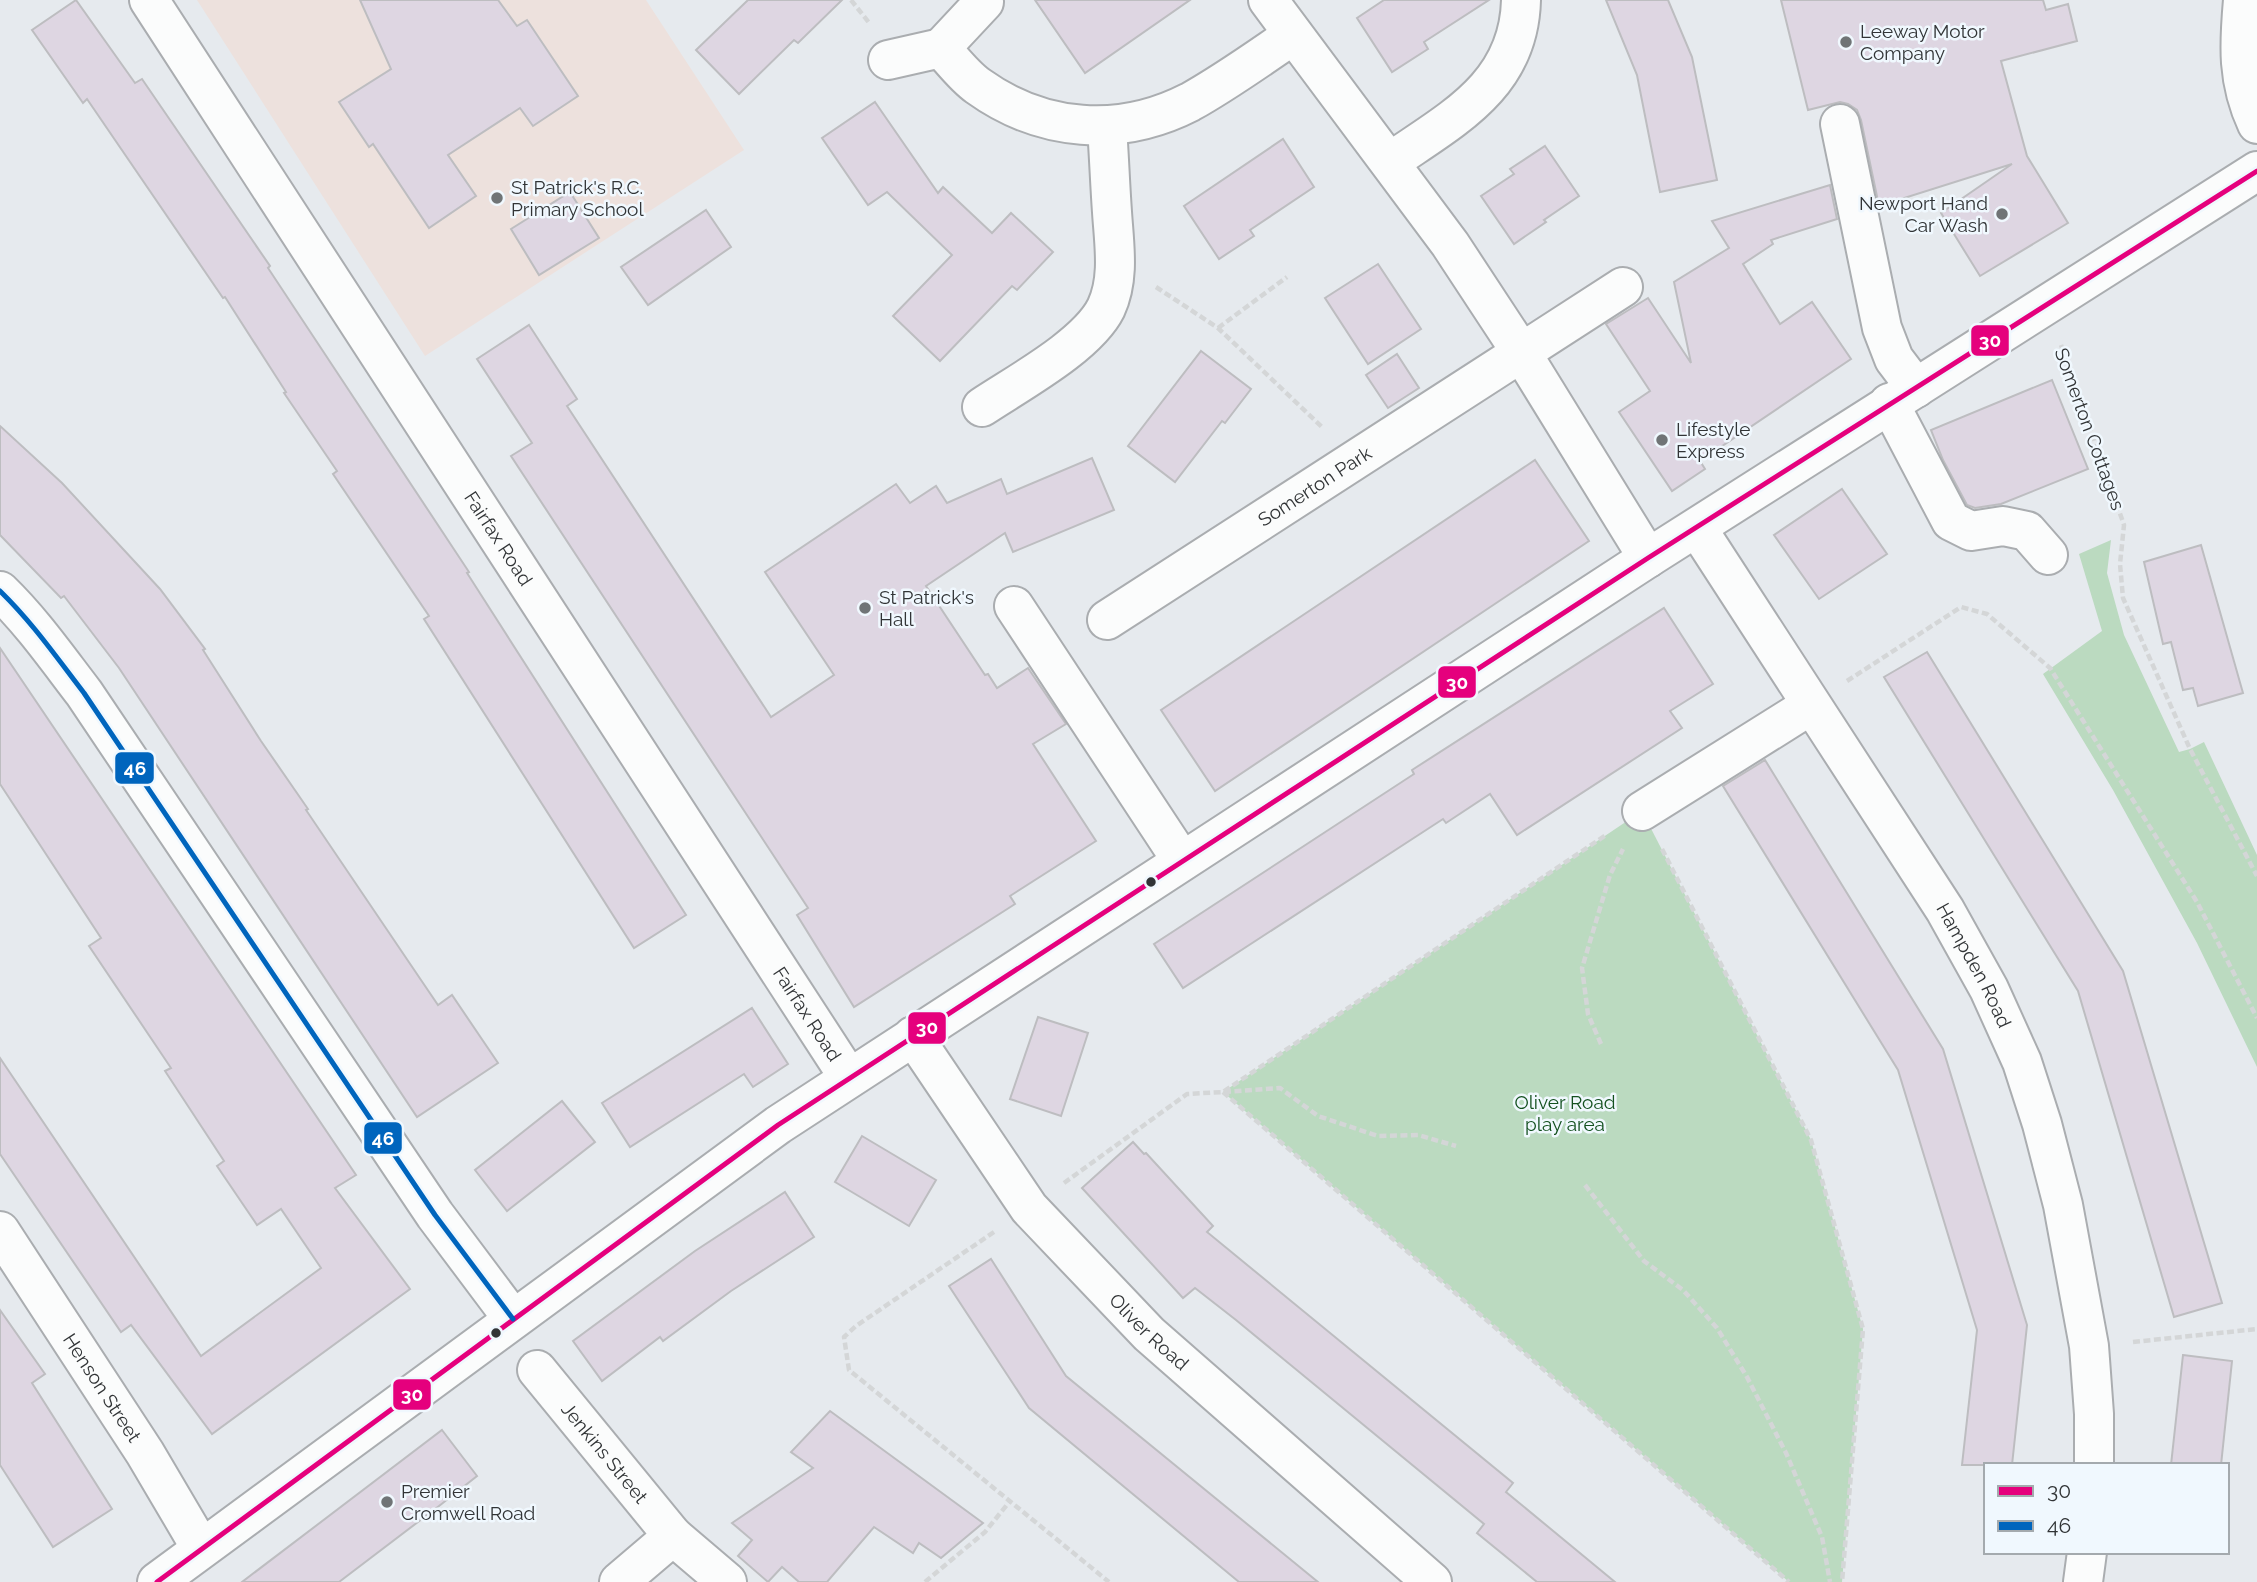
<svg xmlns="http://www.w3.org/2000/svg" width="2257" height="1582" font-family="Raleway,sans-serif">
	<style>
		.education { fill: #ede1dd }
		.green { fill: #bbdac0 }
		.building { fill: #ded6e2; stroke: #bdbdc0; stroke-width: 2 }
		.lines { fill: none; stroke-linecap: round; stroke-linejoin: round }
		.minor-casing { stroke: #aaadb0; stroke-width: 42 }
		.path { stroke: #d4d6d7; stroke-width: 4.5; stroke-dasharray: 7 3.5; stroke-linecap: butt }
		.minor { stroke: #fbfcfc; stroke-width: 38 }
		.bus-1-casing { stroke: #f0f8fe; stroke-width: 10 }
		.bus-2-casing { stroke: #f0f8fe; stroke-width: 10 }
		.bus-1 { stroke: #e5007d; stroke-width: 5 }
		.bus-2 { stroke: #0065bd; stroke-width: 5 }
		.poi-dot { fill: #707476; stroke: #f0f8fe; stroke-width: 2.5 }
		.bus-dot { fill: #313436; stroke: #f0f8fe; stroke-width: 2.5 }
		.labels { text-anchor: middle; dominant-baseline: central; stroke-width: 5; stroke-linejoin: round; paint-order: stroke }
		.poi-label { font-size: 19px; fill: #313436; stroke: #f0f8fe; text-anchor: start }
		.street-label { font-size: 19px; fill: #313436; stroke: #f0f8fe }
		.park-label { font-size: 19px; fill: #13511f; stroke: #f0f8fe }
		.line-badge { stroke: #f0f8fe; stroke-width: 2.5 }
		.badge-label { font-size: 19px; text-anchor: middle; font-weight: bold; fill: #fff }
	</style>
	<rect width="100%" height="100%" fill="#e6eaee"/>
	<polygon class="education" points="197,0 646,0 744,150 425,356"/>
	<g class="green">
		<polygon points="2111,540 2107,573 2124,635 2179,752 2190,749 2204,742 2257,855 2257,1067 2197,943 2113,790 2043,674 2102,631 2079,554"/>
		<polygon points="1642,811 1811,1140 1863,1329 1842,1582 1789,1582 1223,1092"/>
	</g>
	<g class="building">
		<polygon points="76,0 135,83 142,79 270,266 268,268 469,572 467,573 686,915 634,948 424,619 429,616 333,474 337,471 284,393 286,392 225,297 223,298 87,99 83,103 32,30"/>
		<polygon points="360,0 498,0 517,26 527,20 578,96 533,126 520,108 448,155 476,196 429,228 373,144 369,147 339,102 391,69"/>
		<polygon points="748,0 842,0 798,43 794,40 739,94 696,50"/>
		<polygon points="1035,0 1190,0 1085,73"/>
		<polygon points="1384,0 1489,0 1424,42 1428,49 1392,72 1357,18"/>
		<polygon points="1606,0 1668,0 1692,57 1717,180 1660,192 1637,75"/>
		<polygon points="1781,0 2043,0 2046,10 2068,4 2077,41 2001,61 2027,156 2068,223 1980,276 1941,213 2012,164 1879,206 1861,120 1857,110 1848,104 1840,102 1808,110"/>
		<polygon points="875,102 938,193 943,187 992,233 1011,213 1053,252 1017,290 1012,286 940,361 893,316 952,255 887,192 868,205 822,138"/>
		<polygon points="1283,139 1314,187 1250,230 1254,236 1219,259 1184,206"/>
		<polygon points="1545,146 1579,196 1544,220 1546,222 1514,244 1481,196 1514,174 1510,169"/>
		<polygon points="1830,185 1837,219 1771,240 1773,244 1743,264 1780,324 1812,302 1851,359 1700,461 1705,469 1672,491 1619,412 1650,391 1606,324 1648,298 1691,363 1674,282 1729,248 1712,221"/>
		<polygon points="570,192 599,238 539,275 511,229"/>
		<polygon points="706,210 731,247 648,305 621,267"/>
		<polygon points="1378,264 1421,329 1368,364 1325,298"/>
		<polygon points="529,325 577,399 567,406 771,717 834,675 765,572 896,484 910,503 936,486 947,503 1001,479 1007,494 1092,458 1114,510 1013,552 1005,533 926,586 985,675 988,674 997,688 1028,668 1066,724 1033,744 1096,841 1010,896 1015,904 854,1007 797,915 808,908 511,456 532,443 477,359"/>
		<polygon points="1201,351 1251,389 1225,423 1222,421 1175,482 1128,446"/>
		<polygon points="1397,354 1419,388 1388,408 1366,375"/>
		<polygon points="2052,380 2088,469 2001,504 1975,508 1967,505 1943,460 1931,430"/>
		<polygon points="0,426 62,483 160,589 205,649 203,650 261,741 308,809 306,810 421,980 438,1005 452,995 498,1063 417,1117 119,668 64,596 61,598 0,535"/>
		<polygon points="1535,460 1589,541 1215,791 1161,710"/>
		<polygon points="1842,489 1887,554 1819,599 1774,535"/>
		<polygon points="2201,545 2243,693 2198,706 2193,688 2183,690 2171,642 2163,644 2144,562"/>
		<polygon points="1664,608 1713,684 1670,711 1682,728 1517,835 1490,794 1446,823 1443,819 1183,988 1154,944 1414,774 1412,770"/>
		<polygon points="0,648 356,1175 335,1188 410,1289 212,1434 131,1325 121,1332 0,1154 0,1058 201,1356 321,1268 281,1209 257,1225 217,1166 224,1161 165,1071 171,1068 89,946 101,938 0,784"/>
		<polygon points="1927,652 2123,971 2222,1303 2174,1317 2078,991 1884,677"/>
		<polygon points="1765,760 1943,1049 2027,1325 2012,1465 1962,1465 1977,1330 1898,1070 1723,786"/>
		<polygon points="752,1008 788,1064 753,1087 744,1074 630,1147 602,1103"/>
		<polygon points="1038,1017 1088,1033 1061,1116 1010,1099"/>
		<polygon points="562,1101 595,1142 507,1211 475,1170"/>
		<polygon points="862,1136 936,1180 909,1226 835,1182"/>
		<polygon points="1133,1142 1144,1154 1146,1153 1213,1226 1207,1232 1513,1483 1506,1492 1615,1582 1537,1582 1477,1533 1484,1524 1236,1320 1195,1288 1183,1298 1082,1188"/>
		<polygon points="785,1192 814,1237 731,1291 663,1341 660,1337 602,1381 573,1341 695,1251"/>
		<polygon points="991,1259 1066,1376 1318,1582 1239,1582 1029,1408 949,1286"/>
		<polygon points="0,1310 45,1374 32,1383 112,1509 53,1547 0,1465"/>
		<polygon points="2183,1355 2232,1361 2221,1465 2171,1465"/>
		<polygon points="830,1411 983,1523 941,1558 919,1543 913,1553 874,1527 827,1582 799,1582 782,1567 768,1582 738,1556 752,1540 732,1523 813,1468 791,1452"/>
		<polygon points="442,1430 477,1476 439,1506 339,1582 242,1582"/>
	</g>
	<g class="lines">
		<g class="minor-casing">
			<g id="minor">
				<path id="s1" d="M149,0l700,1078"/>
				<polyline points="1268,0 1450,244 1521,352 1648,558"/>
				<path d="M2243,0c-4,45 -6,81 14,124"/>
				<polyline points="941,48 984,2"/>
				<path d="M888,60l53,-12c12,13 23,28 37,38 64,46 142,52 212,16 36,-20 69,-44 103,-67"/>
				<polyline points="1840,124 1882,328 1894,359 1916,388"/>
				<path d="M1390,162c62,-43 129,-76 131,-162"/>
				<polyline points="1889,403 1951,521 1971,531 2003,526 2027,531 2048,555"/>
				<path d="M982,407c36,-24 105,-61 124,-99 14,-30 8,-64 6,-96 -2,-28 -3,-57 -5,-85"/>
				<path id="s2" d="M1697,528l248,382 44,79 33,73 20,62 21,81 26,141 5,68v51"/>
				<path d="M0,591c32,31 57,67 84,102l351,522 78,104"/>
				<polyline points="1014,606 1182,861"/>
				<path id="s3" d="M1107,620l516,-333"/>
				<polyline points="1642,811 1811,705"/>
				<path id="s4" d="M913,1036l116,172 120,126 283,248"/>
				<path id="s5" d="M0,1231l145,222 56,95"/>
				<path id="s6" d="M537,1370l136,166 -54,46"/>
				<polyline points="673,1536 727,1582"/>
				<polyline points="157,1582 778,1125 1648,558 2257,171"/>
				<polyline points="2083,1582 2087,1552"/>
			</g>
		</g>
		<g class="path">
			<polyline points="851,0 870,24"/>
			<polyline points="1156,287 1218,328 1323,428"/>
			<polyline points="1218,328 1287,277"/>
			<polyline points="2061,345 2124,525 2120,564 2123,598 2190,749 2257,876"/>
			<polyline points="1847,681 1961,607 1987,614 2050,668 2197,902 2257,1018"/>
			<polyline points="1662,849 1811,1140 1863,1329 1842,1582"/>
			<polyline points="1601,1044 1588,1014 1582,968 1610,875 1623,849"/>
			<polyline points="1223,1092 1789,1582"/>
			<polyline points="1224,1092 1280,1088 1318,1116 1378,1136 1418,1135 1456,1146"/>
			<polyline points="1064,1183 1187,1094 1223,1092 1606,835"/>
			<polyline points="1585,1185 1644,1261 1683,1290 1717,1328 1747,1377 1786,1453 1822,1537 1830,1582"/>
			<polyline points="994,1232 856,1326 844,1337 849,1370 1109,1582"/>
			<polyline points="2133,1342 2257,1329"/>
			<polyline points="925,1582 985,1532 1010,1501"/>
		</g>
		<use href="#minor" class="minor"/>
		<g class="bus-1-casing">
			<polyline id="bus-1" points="157,1582 778,1125 1648,558 2257,171"/>
		</g>
		<g class="bus-2-casing">
			<path id="bus-2" d="M0,591c32,31 57,67 84,102l351,522 78,104"/>
		</g>
		<use href="#bus-1" class="bus-1"/>
		<use href="#bus-2" class="bus-2"/>
	</g>
	<g class="poi-dot">
		<circle cx="1846" cy="42" r="7"/>
		<circle cx="497" cy="198" r="7"/>
		<circle cx="2002" cy="214" r="7"/>
		<circle cx="1662" cy="440" r="7"/>
		<circle cx="865" cy="608" r="7"/>
		<circle cx="387" cy="1502" r="7"/>
	</g>
	<g class="bus-dot">
		<circle cx="1151" cy="882" r="6"/>
		<circle cx="496" cy="1333" r="6"/>
	</g>
	<g class="labels">
		<g class="poi-label">
			<text x="1860" y="31">Leeway Motor<tspan x="1860" dy="22">Company</tspan></text>
			<text x="511" y="187">St Patrick's R.C.<tspan x="511" dy="22">Primary School</tspan></text>
			<text x="1988" y="203" text-anchor="end">Newport Hand<tspan x="1988" dy="22">Car Wash</tspan></text>
			<text x="1676" y="429">Lifestyle<tspan x="1676" dy="22">Express</tspan></text>
			<text x="879" y="597">St Patrick's<tspan x="879" dy="22">Hall</tspan></text>
			<text x="401" y="1491">Premier<tspan x="401" dy="22">Cromwell Road</tspan></text>
		</g>
		<g class="street-label">
			<text transform="translate(2090 429) rotate(70)">Somerton Cottages</text>
			<text stroke="none"><textPath href="#s3" startOffset="247">Somerton Park</textPath></text>
			<text stroke="none"><textPath href="#s1" startOffset="642">Fairfax Road</textPath></text>
			<text stroke="none"><textPath href="#s2" startOffset="518">Hampden Road</textPath></text>
			<text stroke="none"><textPath href="#s1" startOffset="1209">Fairfax Road</textPath></text>
			<text stroke="none"><textPath href="#s4" startOffset="380">Oliver Road</textPath></text>
			<text stroke="none"><textPath href="#s5" startOffset="187">Henson Street</textPath></text>
			<text stroke="none"><textPath href="#s6" startOffset="107">Jenkins Street</textPath></text>
		</g>
		<g class="park-label">
			<text x="1565" y="1102">Oliver Road<tspan x="1565" dy="22">play area</tspan></text>
		</g>
	</g>
	<g class="line-badge">
		<rect x="1970" y="324" width="40" height="33" rx="7" fill="#e5007d"/>
		<rect x="1437" y="665" width="40" height="34" rx="7" fill="#e5007d"/>
		<rect x="114" y="751" width="41" height="34" rx="7" fill="#0065bd"/>
		<rect x="907" y="1011" width="40" height="34" rx="7" fill="#e5007d"/>
		<rect x="363" y="1121" width="40" height="34" rx="7" fill="#0065bd"/>
		<rect x="392" y="1378" width="40" height="33" rx="7" fill="#e5007d"/>
	</g>
	<g class="badge-label">
		<text x="1990" y="347">30</text>
		<text x="1457" y="689">30</text>
		<text x="135" y="775">46</text>
		<text x="927" y="1034">30</text>
		<text x="383" y="1145">46</text>
		<text x="412" y="1401">30</text>
	</g>
	<rect x="1984" y="1463" width="245" height="91" fill="#f0f8fe" stroke="#a4aaae" stroke-width="2"/>
	<rect x="1998" y="1486" width="35" height="10" fill="#e5007d" stroke="#a4aaae" stroke-width="2"/>
	<text x="2047" y="1498" font-size="21" fill="#313436">30</text>
	<rect x="1998" y="1521" width="35" height="10" fill="#0065bd" stroke="#a4aaae" stroke-width="2"/>
	<text x="2047" y="1533" font-size="21" fill="#313436">46</text>
</svg>
